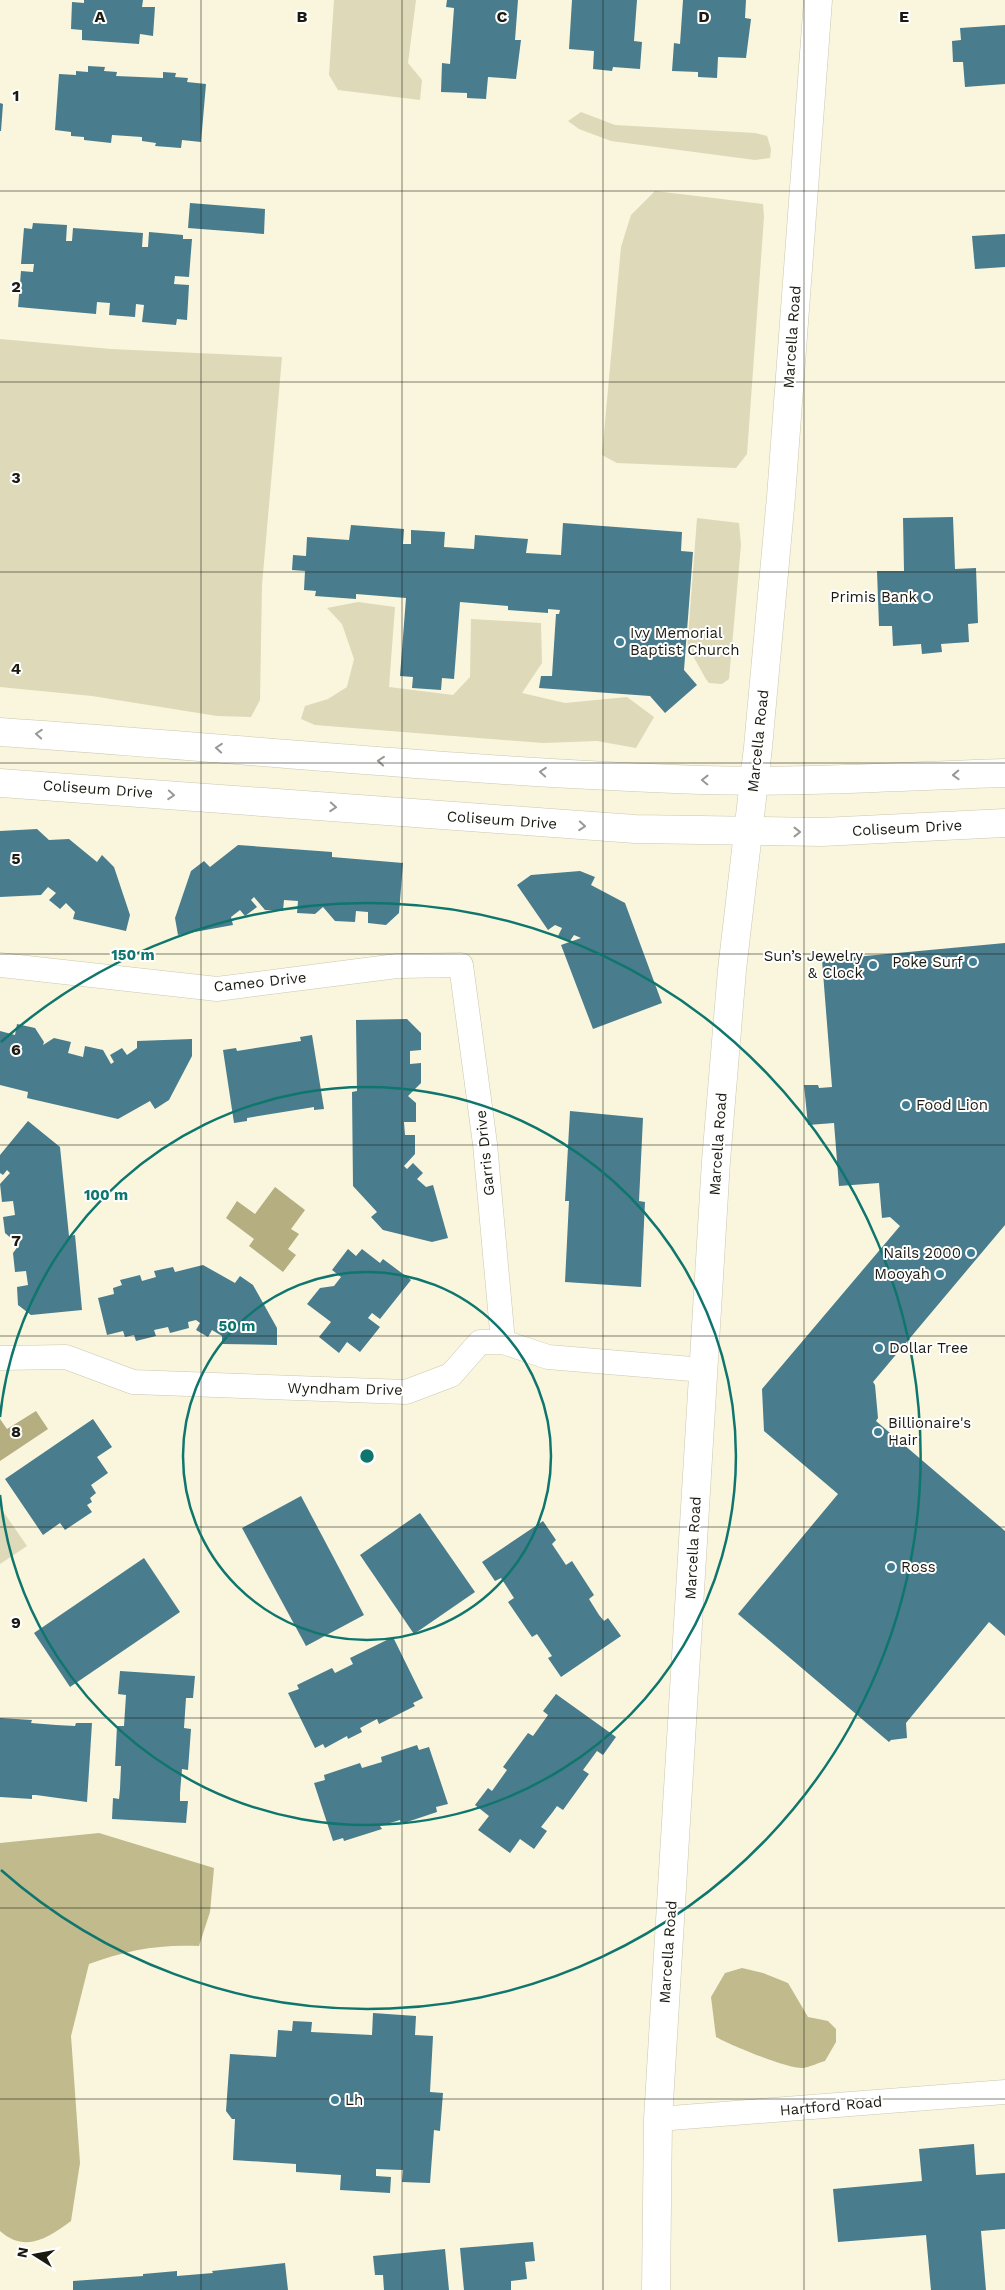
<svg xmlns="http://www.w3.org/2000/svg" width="1005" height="2290" font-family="'Work Sans',sans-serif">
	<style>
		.green { fill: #ddd9b9 }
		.forest { fill: #c0ba8d }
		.water { fill: #b4ae81 }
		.building { fill: #497c8d }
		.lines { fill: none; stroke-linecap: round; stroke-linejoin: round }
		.street-casing { stroke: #cbc7b0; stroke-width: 25 }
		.secondary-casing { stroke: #cbc7b0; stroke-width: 29 }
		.street { stroke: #fff; stroke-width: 24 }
		.secondary { stroke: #fff; stroke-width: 28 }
		.oneway { stroke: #989894 }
		.grid { fill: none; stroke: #1b1a11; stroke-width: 1; stroke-opacity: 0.55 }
		.ring { fill: none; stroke: #0f766e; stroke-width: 2.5 }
		.poi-dot { fill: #407f94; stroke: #fff; stroke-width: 2 }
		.labels { text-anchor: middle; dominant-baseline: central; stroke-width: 4; stroke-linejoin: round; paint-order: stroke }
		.street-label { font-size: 15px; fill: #1b1a11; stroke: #fff }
		.poi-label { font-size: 15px; fill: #1b1a11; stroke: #fff; text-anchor: start }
		.grid-label { font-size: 16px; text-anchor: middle; font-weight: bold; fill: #1b1a11; stroke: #fff; stroke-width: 4; stroke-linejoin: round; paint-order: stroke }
		.centre { fill: #0f766e; stroke: #fff; stroke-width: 2.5 }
		.ring-label { font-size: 15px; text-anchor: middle; font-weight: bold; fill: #0f766e; stroke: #fff; stroke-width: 4; stroke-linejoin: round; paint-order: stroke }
	</style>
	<rect width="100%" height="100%" fill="#f9f6dd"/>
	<g class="green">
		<polygon points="334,0 416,0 408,63 422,80 420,100 338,90 329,75"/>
		<polygon points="581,112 615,125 755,133 767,136 771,149 770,158 755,160 611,141 579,129 568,121"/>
		<polygon points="655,191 763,204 764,217 747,454 736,468 617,463 602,455 621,247 631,215"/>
		<polygon points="0,339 111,349 282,357 262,585 260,700 251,717 217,716 92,696 0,687"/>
		<path d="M697,518l42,5 2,22 -12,134 -7,5 -13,-1c-8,-9 -12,-26 -22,-32z"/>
		<polygon points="358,602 395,607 389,687 453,695 470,677 471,619 541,623 542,663 522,693 565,703 627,697 654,717 636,748 597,741 543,743 315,725 301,719 305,706 328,699 347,687 354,659 342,624 327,608"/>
		<polygon points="0,1507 27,1546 0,1564"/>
	</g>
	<g class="forest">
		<path d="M99,1833l115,35 -4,44 -11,34c-40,-2 -72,4 -110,18l-18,72 9,127 -9,58c-22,16 -45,33 -71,10v-388z"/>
		<path d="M742,1968l21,5 25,10 20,34 20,4 8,8v13l-11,19c-7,2 -15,6 -22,7 -15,1 -73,-23 -87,-31l-5,-40 14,-24z"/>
	</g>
	<g class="water">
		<polygon points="275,1187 305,1210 291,1229 299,1234 288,1249 296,1255 283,1272 249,1246 254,1239 226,1218 237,1201 255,1214"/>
		<polygon points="36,1411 48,1429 0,1461 0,1419 7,1429"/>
	</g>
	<g class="building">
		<polygon points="84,0 143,0 142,7 155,7 153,36 140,34 139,44 82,40 82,30 71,29 72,2 84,3"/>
		<polygon points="447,0 518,0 515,40 521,40 516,79 488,77 486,99 467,98 467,93 441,92 442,63 450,64 454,8 446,7"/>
		<polygon points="572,0 637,0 634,41 642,42 640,69 613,67 612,71 593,69 594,51 569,49"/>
		<polygon points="683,0 746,0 745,18 751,19 746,58 718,57 717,78 698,77 698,72 672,71 674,43 680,44"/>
		<polygon points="1005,25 1005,84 965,87 963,62 953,62 952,41 961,40 960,28"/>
		<polygon points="88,66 105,67 104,71 117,72 116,76 163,78 163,72 176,73 175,77 188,78 187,82 206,84 201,142 182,140 181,148 155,146 156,143 142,141 142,137 112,135 111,143 84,140 84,137 71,136 71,132 55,130 59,74 76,75 76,71 88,72"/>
		<polygon points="0,103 3,104 1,131 0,131"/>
		<polygon points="190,203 265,209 264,234 188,228"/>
		<polygon points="33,223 67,225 66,241 72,241 73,228 143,233 142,247 148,247 149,232 183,235 183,239 192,239 189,277 175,276 174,284 189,285 187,320 177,319 176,325 142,322 144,305 136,304 135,317 109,315 110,303 97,302 96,314 18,307 21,271 33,272 34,264 21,264 24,228 32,229"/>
		<polygon points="1005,234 1005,267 975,269 972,236"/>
		<polygon points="953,517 955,569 976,568 978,623 968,624 969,642 941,644 942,652 922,654 921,644 893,646 892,626 879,626 877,571 904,571 903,518"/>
		<polygon points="563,523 682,532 681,551 693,552 684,670 697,685 665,713 650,696 539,688 541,676 552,676 556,614 559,614 560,610 548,609 548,613 508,610 508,606 460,602 454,679 442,678 441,690 412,688 413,677 400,676 406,598 356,594 356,599 315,596 316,591 304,590 305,571 292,570 293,555 306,556 307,537 349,540 351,525 404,529 403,544 411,544 411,530 445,532 444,547 474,549 475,535 528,539 526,553 561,555"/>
		<polygon points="37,829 49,840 69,839 97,862 102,855 114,867 130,915 126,931 73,919 75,912 66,903 60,909 49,900 56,893 48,887 41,895 0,897 0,831"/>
		<polygon points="238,845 332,852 332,857 403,863 399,913 386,925 368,923 368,912 356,911 355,922 335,921 323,907 315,914 297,913 298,901 284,900 283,911 265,910 254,897 251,900 257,907 245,916 240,910 231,917 233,925 178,935 175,918 191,871 204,861 210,867"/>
		<polygon points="580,871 595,877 591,885 625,903 662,1003 593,1029 561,945 581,938 574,935 570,941 558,936 562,928 555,925 548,930 517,885 531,875"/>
		<polygon points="1005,943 1005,1225 873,1382 875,1385 878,1418 876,1421 1005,1531 1005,1636 989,1622 906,1723 907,1738 891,1740 889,1742 738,1614 838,1494 764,1431 762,1389 900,1226 890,1217 882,1218 879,1183 839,1186 834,1123 808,1125 804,1085 818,1085 819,1088 832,1087 822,960"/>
		<polygon points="407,1019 421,1033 421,1050 410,1051 410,1064 421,1063 421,1083 408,1096 416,1103 416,1122 404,1122 405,1135 415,1135 415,1154 404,1166 407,1169 413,1163 423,1173 417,1179 426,1187 433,1185 448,1238 432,1242 383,1230 371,1217 377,1212 353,1186 352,1092 357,1091 356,1020"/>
		<polygon points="17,1024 35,1028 44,1042 43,1045 54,1038 71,1042 68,1053 83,1057 85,1046 103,1050 111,1064 114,1062 110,1055 122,1048 127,1055 137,1048 137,1041 192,1039 192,1056 169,1100 155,1109 150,1101 118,1119 27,1098 28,1092 0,1085 0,1031 15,1035"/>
		<polygon points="312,1035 324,1109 314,1110 314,1107 247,1118 247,1121 234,1123 223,1050 236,1048 237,1051 301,1041 300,1037"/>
		<polygon points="570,1111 643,1118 639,1201 645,1202 641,1287 565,1282 569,1201 565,1201"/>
		<polygon points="28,1121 60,1147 69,1236 75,1235 82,1310 31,1315 18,1305 17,1287 28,1285 26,1271 15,1272 13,1253 19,1245 5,1233 3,1217 15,1215 13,1201 2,1202 0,1184 10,1173 7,1170 3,1175 0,1173 0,1155"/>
		<polygon points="348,1249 356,1256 362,1249 380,1263 383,1259 411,1280 380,1319 372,1313 368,1318 380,1327 360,1352 347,1342 339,1353 319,1337 331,1322 307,1304 320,1288 334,1286 341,1277 332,1270"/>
		<polygon points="203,1265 235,1283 240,1276 253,1285 277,1328 277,1345 222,1344 222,1336 212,1330 208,1337 196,1330 200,1323 196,1320 188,1322 189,1328 170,1333 168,1327 154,1330 156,1336 136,1341 134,1335 125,1337 123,1331 107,1335 98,1298 114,1294 113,1288 122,1285 120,1280 140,1275 142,1281 156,1277 154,1271 173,1267 175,1272"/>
		<polygon points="93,1419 112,1447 97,1457 108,1473 91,1485 96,1493 90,1498 92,1502 87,1505 92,1512 65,1530 60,1523 43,1535 5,1479"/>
		<polygon points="301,1496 364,1615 306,1646 242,1528"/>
		<polygon points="420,1513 475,1592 414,1634 360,1555"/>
		<polygon points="543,1521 556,1540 552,1544 566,1565 572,1561 594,1595 589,1599 599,1615 604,1621 608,1618 621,1636 561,1677 548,1658 552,1656 537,1634 532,1637 508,1602 514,1598 501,1578 495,1581 482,1562"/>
		<polygon points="144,1558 180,1612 70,1687 34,1633"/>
		<polygon points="393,1637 423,1698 413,1703 415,1706 379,1724 377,1719 360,1728 362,1732 348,1739 347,1736 325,1748 323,1744 315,1748 288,1693 299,1689 297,1685 332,1668 335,1673 353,1664 350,1658"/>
		<polygon points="120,1671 195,1676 193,1698 186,1698 184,1728 191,1729 188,1770 182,1769 180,1793 180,1801 188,1801 186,1823 112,1819 113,1798 119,1799 120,1789 121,1766 115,1766 117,1726 124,1726 126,1695 118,1694"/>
		<polygon points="556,1694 616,1737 603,1755 597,1751 583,1770 589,1774 563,1810 557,1806 552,1813 541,1827 547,1831 534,1849 520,1839 510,1853 478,1830 489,1816 475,1805 488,1788 492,1791 507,1770 503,1767 528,1733 533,1736 548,1715 543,1711"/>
		<polygon points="0,1718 32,1720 31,1723 56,1725 75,1726 76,1723 92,1723 87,1802 36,1795 32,1795 32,1799 0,1797"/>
		<polygon points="417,1745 419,1750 429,1747 448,1804 436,1807 437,1812 401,1824 400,1820 380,1826 382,1829 344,1841 343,1838 333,1841 314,1783 325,1780 324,1775 360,1763 362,1768 382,1762 381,1757"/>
		<polygon points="373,2013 416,2016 415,2035 433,2036 430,2092 443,2093 440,2131 434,2130 430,2183 402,2182 403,2170 376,2169 376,2176 391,2177 390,2193 340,2190 341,2175 296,2172 296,2164 233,2160 235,2119 232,2119 226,2111 230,2054 276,2057 278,2030 292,2031 293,2021 312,2022 311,2032 372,2035"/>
		<polygon points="974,2144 976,2175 1005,2173 1005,2229 981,2231 986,2290 931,2290 926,2235 838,2242 833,2189 922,2181 919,2149"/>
		<polygon points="533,2242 535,2261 525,2262 527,2279 511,2281 511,2290 464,2290 460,2248"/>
		<polygon points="445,2249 449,2290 384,2290 383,2275 375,2275 373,2256"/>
		<polygon points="285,2263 288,2290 73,2290 73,2281 143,2276 143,2274 177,2271 177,2276 213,2273 212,2271"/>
	</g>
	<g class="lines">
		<g class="street-casing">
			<g id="street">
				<polyline points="0,965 217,989 397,966 461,965 485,1144 503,1342"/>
				<polyline points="0,1358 66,1357 133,1382 406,1392 451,1375 480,1342 503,1342 548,1357 704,1370"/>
				<polyline points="658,2119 1005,2092"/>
			</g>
		</g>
		<g class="secondary-casing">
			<g id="secondary">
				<path d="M0,732c234,16 467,40 702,48 101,3 202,-4 303,-7"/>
				<polyline points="0,783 635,829 822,832 1005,823"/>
				<polyline points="656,2290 658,2119 716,1161 732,970 758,747 781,497 818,0"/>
			</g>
		</g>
		<use href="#street" class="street"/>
		<use href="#secondary" class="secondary"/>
	</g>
	<defs><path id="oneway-chevron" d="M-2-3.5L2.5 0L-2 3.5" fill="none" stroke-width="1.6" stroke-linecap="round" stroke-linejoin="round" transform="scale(1.25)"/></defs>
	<g class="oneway">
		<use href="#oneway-chevron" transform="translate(39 734) rotate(-176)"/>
		<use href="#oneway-chevron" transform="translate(219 748) rotate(-175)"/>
		<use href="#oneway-chevron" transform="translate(381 761) rotate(-175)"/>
		<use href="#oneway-chevron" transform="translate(543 772) rotate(-176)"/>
		<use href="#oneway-chevron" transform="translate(956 775) rotate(178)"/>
		<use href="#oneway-chevron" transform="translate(705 780) rotate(-179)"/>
		<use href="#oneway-chevron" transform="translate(171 795) rotate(4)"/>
		<use href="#oneway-chevron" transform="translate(333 807) rotate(4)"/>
		<use href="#oneway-chevron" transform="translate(582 826) rotate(4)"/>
		<use href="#oneway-chevron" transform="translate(797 832)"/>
	</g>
	<path class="grid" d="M201,0v2290M402,0v2290M603,0v2290M804,0v2290M0,191h1005M0,382h1005M0,572h1005M0,763h1005M0,954h1005M0,1145h1005M0,1336h1005M0,1527h1005M0,1718h1005M0,1908h1005M0,2099h1005"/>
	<g class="ring">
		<circle cx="367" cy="1456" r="184"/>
		<path d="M0 1417A369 369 0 1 1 0 1495"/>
		<path d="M1 1042A553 553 0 1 1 1 1870"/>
	</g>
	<g class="poi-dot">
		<circle cx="927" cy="597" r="5"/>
		<circle cx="620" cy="642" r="5"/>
		<circle cx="973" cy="962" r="5"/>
		<circle cx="873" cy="965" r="5"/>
		<circle cx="906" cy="1105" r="5"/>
		<circle cx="971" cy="1253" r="5"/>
		<circle cx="940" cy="1274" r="5"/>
		<circle cx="879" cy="1348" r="5"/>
		<circle cx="878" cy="1432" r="5"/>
		<circle cx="891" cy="1567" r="5"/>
		<circle cx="335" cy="2100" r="5"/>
	</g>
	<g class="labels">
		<g class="street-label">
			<text transform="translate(792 337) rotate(-86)">Marcella Road</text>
			<text transform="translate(758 741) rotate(-84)">Marcella Road</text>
			<text transform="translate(98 789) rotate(4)">Coliseum Drive</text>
			<text transform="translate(502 820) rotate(4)">Coliseum Drive</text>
			<text transform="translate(907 828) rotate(-3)">Coliseum Drive</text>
			<text transform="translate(260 982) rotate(-6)">Cameo Drive</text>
			<text transform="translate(718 1144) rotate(-86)">Marcella Road</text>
			<text transform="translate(485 1153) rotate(-96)">Garris Drive</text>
			<text transform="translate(345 1389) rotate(1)">Wyndham Drive</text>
			<text transform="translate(693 1548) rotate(-87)">Marcella Road</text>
			<text transform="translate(668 1952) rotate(-86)">Marcella Road</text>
			<text transform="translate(831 2106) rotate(-5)">Hartford Road</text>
		</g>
		<g class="poi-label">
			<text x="917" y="597" text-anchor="end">Primis Bank</text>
			<text x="630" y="633">Ivy Memorial<tspan x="630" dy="17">Baptist Church</tspan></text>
			<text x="863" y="956" text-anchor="end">Sun’s Jewelry<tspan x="863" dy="17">&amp; Clock</tspan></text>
			<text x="963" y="962" text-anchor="end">Poke Surf</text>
			<text x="916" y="1105">Food Lion</text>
			<text x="961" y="1253" text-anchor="end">Nails 2000</text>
			<text x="930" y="1274" text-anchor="end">Mooyah</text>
			<text x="889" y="1348">Dollar Tree</text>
			<text x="888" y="1423">Billionaire's<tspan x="888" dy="17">Hair</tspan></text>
			<text x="901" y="1567">Ross</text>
			<text x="345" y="2100">Lh</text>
		</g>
	</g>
	<g class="grid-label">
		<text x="100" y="22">A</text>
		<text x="302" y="22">B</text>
		<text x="502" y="22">C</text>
		<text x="704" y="22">D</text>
		<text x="904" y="22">E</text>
		<text x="16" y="101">1</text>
		<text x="16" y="292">2</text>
		<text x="16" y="483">3</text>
		<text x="16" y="674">4</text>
		<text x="16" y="864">5</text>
		<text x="16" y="1055">6</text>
		<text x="16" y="1246">7</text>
		<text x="16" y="1437">8</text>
		<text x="16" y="1628">9</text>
	</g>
	<circle cx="367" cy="1456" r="8" class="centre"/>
	<g class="ring-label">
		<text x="133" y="960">150 m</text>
		<text x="106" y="1200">100 m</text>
		<text x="237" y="1331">50 m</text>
	</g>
	<g transform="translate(35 2255) rotate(281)" stroke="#ffffff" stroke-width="4" paint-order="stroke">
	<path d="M0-4L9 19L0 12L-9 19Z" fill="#1b1a11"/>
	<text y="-8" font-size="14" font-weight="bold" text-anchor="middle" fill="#1b1a11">N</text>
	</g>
</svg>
